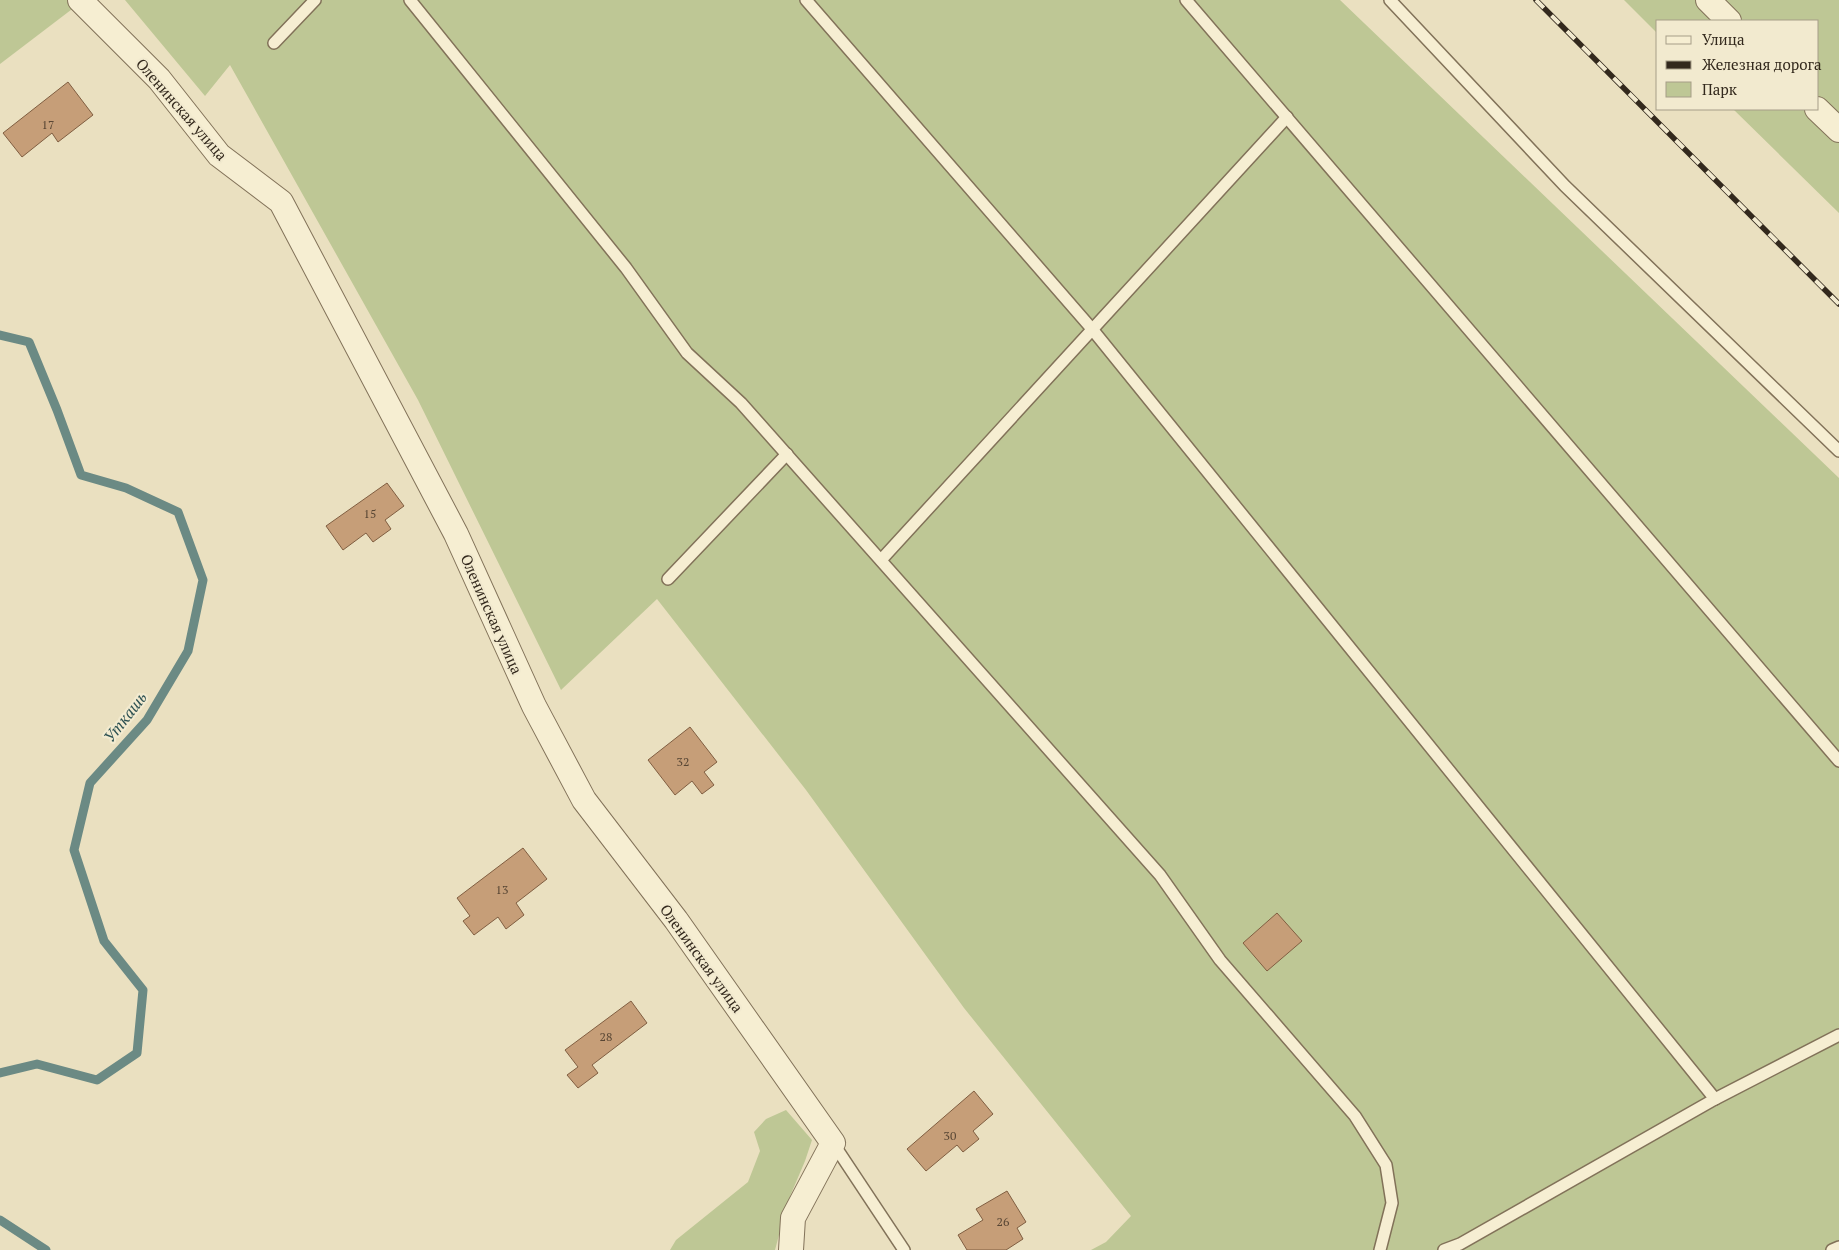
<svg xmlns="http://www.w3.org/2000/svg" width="1839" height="1250" font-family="'PT Serif',serif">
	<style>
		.green { fill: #bec795 }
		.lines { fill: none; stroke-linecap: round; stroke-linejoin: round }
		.stream { stroke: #6b8a84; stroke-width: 9 }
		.building { fill: #c69e78; stroke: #805e41 }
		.service-casing { stroke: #827259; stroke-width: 14 }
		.minor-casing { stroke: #827259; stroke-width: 26 }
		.service { stroke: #f6eed2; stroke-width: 11 }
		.minor { stroke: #f6eed2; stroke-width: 24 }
		.rail-casing { stroke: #33291d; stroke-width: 5.5 }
		.rail { stroke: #f2eacf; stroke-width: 4; stroke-dasharray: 11; stroke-linecap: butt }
		.labels { text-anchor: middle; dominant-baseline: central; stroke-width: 4.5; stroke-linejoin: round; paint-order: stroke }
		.number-label { font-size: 12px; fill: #584634 }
		.street-label { font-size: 15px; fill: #33291d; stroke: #f2eacf }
		.water-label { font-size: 16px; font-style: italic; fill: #2d5152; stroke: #f2eacf }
	</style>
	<rect width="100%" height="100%" fill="#eae0c0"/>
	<g class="green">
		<polygon points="0,0 84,0 0,64"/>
		<polygon points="125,0 1340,0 1839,478 1839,1250 1091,1250 1106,1242 1131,1216 964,1008 806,790 657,599 561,690 418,400 230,65 205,96"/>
		<polygon points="1624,0 1839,0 1839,213 1733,109 1818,109 1818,21 1658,21 1658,34"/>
		<polygon points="786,1110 812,1140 805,1161 788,1201 775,1250 670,1250 676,1240 748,1182 760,1151 754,1132 766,1119"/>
	</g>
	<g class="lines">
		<g class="stream">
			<polyline points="0,335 29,342 57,410 81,475 126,488 178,512 203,580 188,651 147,720 90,783 74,850 104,941 143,990 137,1053 97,1080 37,1064 0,1073"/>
			<polyline points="0,1220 46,1250"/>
		</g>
	</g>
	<g class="building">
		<polygon points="68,82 93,115 58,142 52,133 22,157 3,133"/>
		<polygon points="387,483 404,506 385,520 391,529 373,542 366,533 343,550 326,526"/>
		<polygon points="690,727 717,762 704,772 714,785 702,794 692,781 675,795 648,760"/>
		<polygon points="523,848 547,879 516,903 524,915 506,929 498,917 474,935 463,921 470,916 457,898"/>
		<polygon points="1277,913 1302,941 1267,971 1243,943"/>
		<polygon points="631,1001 647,1023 592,1065 598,1073 578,1088 567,1075 578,1067 565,1050"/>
		<polygon points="974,1091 993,1114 973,1131 979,1139 963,1152 957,1145 926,1171 907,1149"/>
		<polygon points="1007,1191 1026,1222 1017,1228 1023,1239 1006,1250 967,1250 958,1235 983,1220 976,1209"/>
	</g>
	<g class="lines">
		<g class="service-casing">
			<g id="service">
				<polyline points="410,0 626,268 687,353 741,403 1160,875 1220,960 1355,1116 1386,1165 1392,1203 1380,1250"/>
				<polyline points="806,0 1092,329 1715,1099"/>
				<polyline points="1186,0 1839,761"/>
				<polyline points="1390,0 1565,186 1839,451"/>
				<polyline points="274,43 315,0"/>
				<polyline points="881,560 1287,117"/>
				<polyline points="668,579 787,454"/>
				<polyline points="833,1143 904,1250"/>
				<polyline points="1444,1250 1460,1244 1715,1099 1839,1035"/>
				<polyline points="1832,1250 1839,1247"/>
			</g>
		</g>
		<g class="minor-casing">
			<g id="minor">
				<polyline points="80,0 159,79 219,155 281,202 456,534 534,706 584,800 676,920 833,1143 793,1218 791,1250"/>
				<polyline points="1708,0 1729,21"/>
				<polyline points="1817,109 1839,130"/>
			</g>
		</g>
		<use href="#service" class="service"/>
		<use href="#minor" class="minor"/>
		<g class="rail-casing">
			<polyline id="rail" points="1536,0 1839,304"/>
		</g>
		<use href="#rail" class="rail"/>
	</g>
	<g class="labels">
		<g class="number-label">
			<text x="48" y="124">17</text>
			<text x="370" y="513">15</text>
			<text x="683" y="761">32</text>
			<text x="502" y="889">13</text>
			<text x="606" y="1036">28</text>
			<text x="950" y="1135">30</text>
			<text x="1003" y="1221">26</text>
		</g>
		<g class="street-label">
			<text transform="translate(182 109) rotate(49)">Оленинская улица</text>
			<text transform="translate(492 614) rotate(66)">Оленинская улица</text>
			<text transform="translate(702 958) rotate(54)">Оленинская улица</text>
		</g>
		<g class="water-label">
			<text transform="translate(125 717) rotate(-52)">Уткашь</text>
		</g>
	</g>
	<rect x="1656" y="20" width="162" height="90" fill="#f2eacf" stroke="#a69d88"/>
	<rect x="1666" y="36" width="25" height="8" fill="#f6eed2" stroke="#a69d88"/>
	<text x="1702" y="45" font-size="15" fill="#33291d">Улица</text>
	<rect x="1666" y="61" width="25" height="8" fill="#33291d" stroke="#a69d88"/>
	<text x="1702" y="70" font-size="15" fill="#33291d">Железная дорога</text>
	<rect x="1666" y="82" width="25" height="15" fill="#bec795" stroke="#a69d88"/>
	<text x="1702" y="95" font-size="15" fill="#33291d">Парк</text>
</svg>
